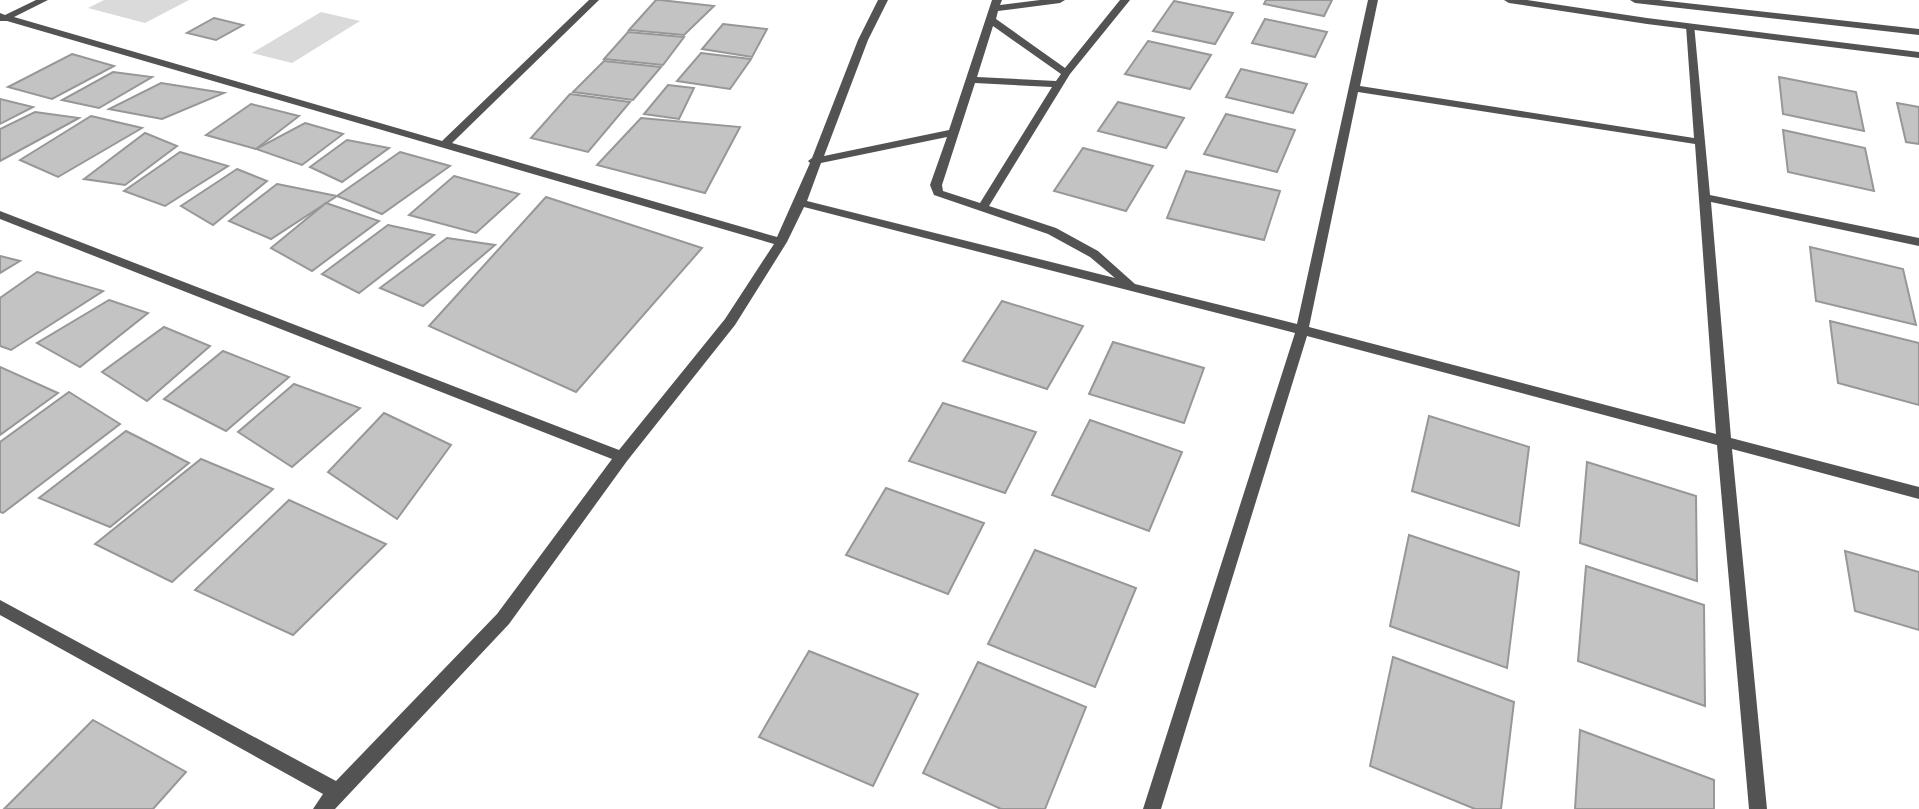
<svg xmlns="http://www.w3.org/2000/svg" width="1919" height="809" font-family="'Asap Condensed',sans-serif">
	<style>
		.green { fill: #dadada }
		.building { fill: #c3c3c3; stroke: #979797; stroke-width: 2 }
		.lines { fill: none; stroke-linecap: round; stroke-linejoin: round }
		.minor { fill: #535353; fill-rule: evenodd }
		.tertiary { fill: #535353; fill-rule: evenodd }
	</style>
	<rect width="100%" height="100%" fill="#fff"/>
	<g class="green">
		<polygon points="104,0 189,0 145,23 88,8"/>
		<polygon points="321,12 360,21 292,63 252,53"/>
	</g>
	<g class="building">
		<polygon points="656,0 660,0 714,6 684,35 629,30"/>
		<polygon points="1266,0 1332,0 1324,16 1264,4"/>
		<polygon points="1174,1 1233,13 1215,44 1153,31"/>
		<polygon points="214,18 243,25 216,40 187,33"/>
		<polygon points="1265,19 1327,32 1315,57 1252,43"/>
		<polygon points="723,24 767,29 752,57 702,49"/>
		<polygon points="628,32 684,37 663,65 604,59"/>
		<polygon points="1148,41 1211,55 1190,89 1125,74"/>
		<polygon points="701,53 751,59 730,89 677,81"/>
		<polygon points="72,54 114,66 52,99 8,87"/>
		<polygon points="604,61 661,67 633,100 573,92"/>
		<polygon points="1241,69 1307,84 1293,113 1226,97"/>
		<polygon points="113,72 152,77 99,108 62,100"/>
		<polygon points="1779,77 1856,92 1864,131 1783,114"/>
		<polygon points="161,83 224,93 162,119 109,109"/>
		<polygon points="668,85 694,88 679,119 644,114"/>
		<polygon points="570,94 630,102 588,152 531,138"/>
		<polygon points="0,99 33,107 0,124"/>
		<polygon points="1118,102 1184,118 1166,148 1098,131"/>
		<polygon points="1897,103 1919,107 1919,144 1906,142"/>
		<polygon points="251,104 299,116 256,149 206,135"/>
		<polygon points="35,112 79,118 0,161 0,129"/>
		<polygon points="1226,114 1295,130 1277,172 1204,154"/>
		<polygon points="91,116 142,128 58,177 20,160"/>
		<polygon points="641,118 740,127 705,193 597,165"/>
		<polygon points="305,123 343,134 302,165 256,149"/>
		<polygon points="1783,130 1865,148 1874,191 1788,172"/>
		<polygon points="145,133 177,146 125,185 84,179"/>
		<polygon points="347,140 389,148 342,182 310,167"/>
		<polygon points="1083,148 1153,166 1126,211 1054,191"/>
		<polygon points="180,152 228,166 165,206 124,191"/>
		<polygon points="400,152 450,166 382,214 337,196"/>
		<polygon points="237,169 267,181 213,225 181,206"/>
		<polygon points="1186,171 1280,191 1264,240 1167,218"/>
		<polygon points="454,176 519,194 476,233 409,215"/>
		<polygon points="277,184 337,196 271,239 229,221"/>
		<polygon points="546,197 702,248 576,392 429,326"/>
		<polygon points="326,203 379,221 312,271 271,248"/>
		<polygon points="388,225 434,235 359,293 322,274"/>
		<polygon points="447,238 495,245 423,306 380,288"/>
		<polygon points="1810,247 1903,269 1916,325 1816,301"/>
		<polygon points="0,256 20,261 0,273"/>
		<polygon points="37,272 103,291 11,350 0,346 0,298"/>
		<polygon points="109,300 148,313 80,367 37,343"/>
		<polygon points="1002,301 1083,326 1047,389 963,361"/>
		<polygon points="1830,321 1919,343 1919,405 1838,383"/>
		<polygon points="164,327 210,346 147,401 102,372"/>
		<polygon points="1113,342 1204,368 1184,423 1089,394"/>
		<polygon points="223,351 289,377 226,431 164,399"/>
		<polygon points="0,367 58,393 0,435"/>
		<polygon points="294,384 360,408 292,467 238,432"/>
		<polygon points="69,392 120,424 3,513 0,512 0,442"/>
		<polygon points="943,403 1036,432 1005,493 909,461"/>
		<polygon points="384,413 451,445 397,519 328,472"/>
		<polygon points="1429,416 1529,447 1519,526 1412,491"/>
		<polygon points="1090,420 1182,452 1149,531 1052,495"/>
		<polygon points="126,431 189,463 110,527 39,498"/>
		<polygon points="201,459 273,489 172,582 95,544"/>
		<polygon points="1587,462 1696,496 1697,581 1580,543"/>
		<polygon points="886,488 984,523 948,594 846,555"/>
		<polygon points="289,500 386,544 293,635 195,590"/>
		<polygon points="1409,535 1519,572 1507,668 1390,626"/>
		<polygon points="1035,550 1136,588 1095,687 988,644"/>
		<polygon points="1845,551 1919,572 1919,630 1855,611"/>
		<polygon points="1586,566 1704,605 1705,706 1578,661"/>
		<polygon points="809,651 918,694 873,786 759,737"/>
		<polygon points="1393,657 1514,702 1501,809 1475,809 1370,766"/>
		<polygon points="978,662 1086,707 1045,809 1001,809 923,773"/>
		<polygon points="93,720 186,772 153,809 4,809"/>
		<polygon points="1580,730 1714,780 1714,809 1575,809"/>
	</g>
	<g class="lines">
		<path class="minor" d="M36,0h12l-34,17 428,124 147,-141h10l-147,143 325,94 33,-74 -2,-2 4,-3 46,-118 20,-40h10l-20,40 -44,116 125,-26 43,-130h10l-2,5 40,-5h25l-5,3 -62,8 -2,8 69,49 55,-68h10l-60,74 -81,132 67,22 42,23 37,33 162,40 71,-324h10l-18,86 334,52 -8,-112 8,-2 16,171 209,43v8l-208,-44 20,236 188,49v12l-187,-50 35,360h-18l-32,-364 -410,-109 -146,473h-18l152,-476 -491,-126 -17,35 -52,83 -108,136 -118,163 -174,185h-22l10,-15 -323,-179v-15l336,181 161,-167 115,-155 -612,-240v-8l619,239 106,-131 49,-75 -767,-223h-7v-8l5,2zM993,26l68,48 -5,7 -79,-4zM975,83l77,4 -72,116 -37,-12 -1,-6zM1358,92l337,52 21,290 -407,-107zM947,137l-17,48 4,10 114,39 42,23 25,21 -308,-77 14,-38z"/>
		<g class="tertiary">
			<polygon points="1504,0 1527,0 1647,18 1919,52 1919,58 1647,24 1509,3"/>
			<polygon points="1630,0 1659,0 1919,29 1919,35 1635,3"/>
		</g>
	</g>
</svg>
